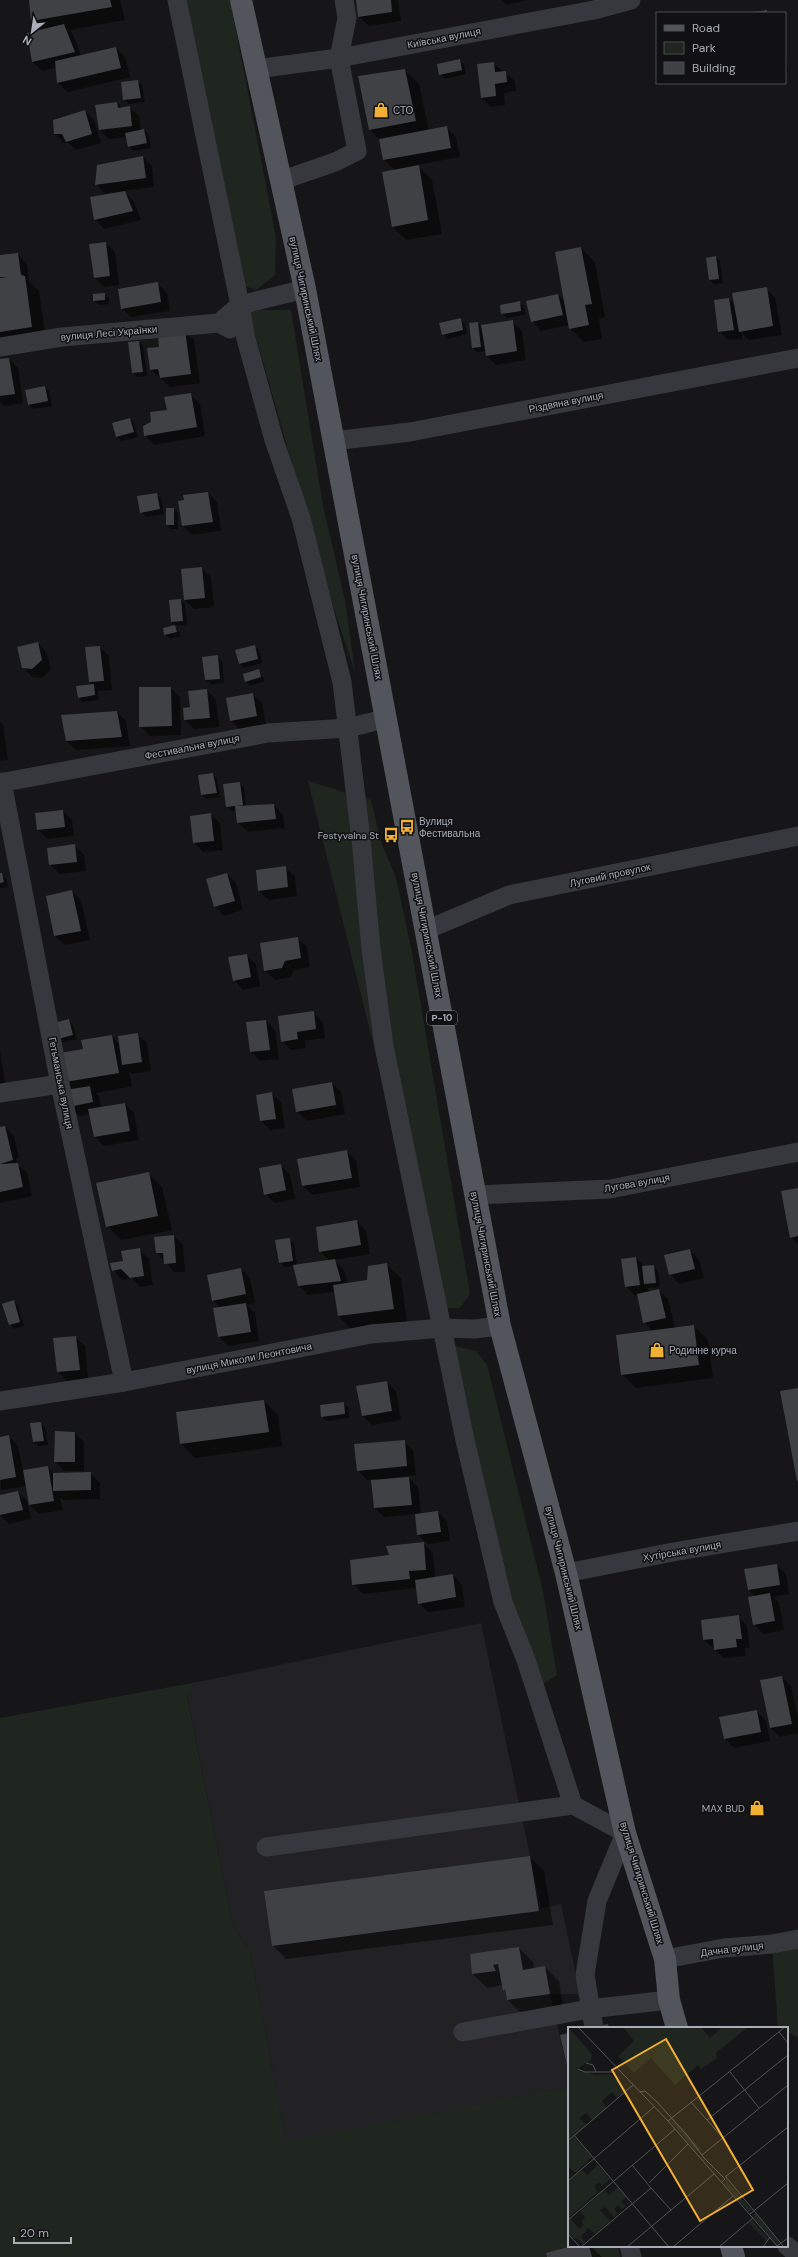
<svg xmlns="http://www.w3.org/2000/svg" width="798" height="2257" font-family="'DM Sans',sans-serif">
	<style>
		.built { fill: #222225 }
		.green { fill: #1e261f }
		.shadow { fill: #0007 }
		.building { fill: #404145 }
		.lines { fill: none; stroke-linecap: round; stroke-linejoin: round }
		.minor { stroke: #37383d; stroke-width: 19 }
		.major { stroke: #53555c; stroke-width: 22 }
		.labels { text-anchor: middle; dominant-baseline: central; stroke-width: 3; stroke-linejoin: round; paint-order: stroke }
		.shield { fill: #111113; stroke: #7b7e86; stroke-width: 1 }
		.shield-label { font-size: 9px; font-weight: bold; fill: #a8adb8 }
		.street-label { font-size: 10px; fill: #a8adb8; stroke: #111113 }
		.poi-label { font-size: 10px; fill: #a8adb8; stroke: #111113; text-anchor: start }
		.inset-road { fill: none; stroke: #505258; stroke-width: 1 }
		.view { fill: #f2b134; fill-opacity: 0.15; stroke: #f2b134; stroke-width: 2 }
		.inset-edge { fill: none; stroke: #a8adb8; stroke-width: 2 }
	</style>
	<rect width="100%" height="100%" fill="#161618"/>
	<polygon class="built" points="481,1623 541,1908 561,1904 580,1994 550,1994 569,2076 569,2087 286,2143 250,1950 233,1927 187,1695 198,1682"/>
	<g class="green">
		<polygon points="185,0 230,0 276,237 275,275 256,290 242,285"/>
		<polygon points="248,310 291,310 323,506 345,600 355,672 334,609"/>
		<polygon points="308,781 371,800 381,842 396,878 411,947 470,1294 460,1308 439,1308"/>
		<polygon points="450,1345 476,1351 487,1365 543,1591 557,1675 538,1687 525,1664"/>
		<polygon points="198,1682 187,1696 233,1927 250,1950 286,2142 569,2087 569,2246 618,2246 620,2257 0,2257 0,1718"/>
		<polygon points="798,1939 798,2037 787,2032 787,2028 778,2028 772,1944"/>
	</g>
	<g class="shadow">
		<polygon points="30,0 120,0 125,20 69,30 73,35 81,56 116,48 125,57 130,77 68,92 58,83 56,68 42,71 33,62 41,30 32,21"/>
		<polygon points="357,0 398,0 401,21 369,26 359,17"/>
		<polygon points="501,0 528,0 506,5"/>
		<polygon points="785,53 788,72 785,72"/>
		<polygon points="459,60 464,65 466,74 445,79 440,74"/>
		<polygon points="493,63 515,81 516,91 504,93 505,105 491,107 482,98"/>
		<polygon points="405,70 419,84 429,131 447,128 456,137 460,157 417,165 432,180 442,234 406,240 392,226 395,170 384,160 380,140 370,129"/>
		<polygon points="138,81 142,85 145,102 129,104 124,100"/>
		<polygon points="117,103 122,108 129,107 139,116 141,131 144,130 148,134 151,148 133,151 129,147 127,137 109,139 100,130"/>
		<polygon points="85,111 94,120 101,143 76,150 69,143 64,143 55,134"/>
		<polygon points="143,157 152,166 154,187 123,191 134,202 141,220 104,229 95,219 113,192 105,194 96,184"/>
		<polygon points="106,243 115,252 119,285 104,287 95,278"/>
		<polygon points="581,248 595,262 605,317 599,319 602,339 584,342 570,328 569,325 541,331 532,321 558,295 565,301"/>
		<polygon points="18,254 27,264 29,282 39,291 46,341 0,341 0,256"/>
		<polygon points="716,257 720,261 723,283 714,284 710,280"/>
		<polygon points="157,283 167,293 170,311 131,317 122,308"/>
		<polygon points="766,288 775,298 782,335 749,340 742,333 742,339 728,340 719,331 729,299 736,306"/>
		<polygon points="104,294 109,299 109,304 99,305 94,301"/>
		<polygon points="519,302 524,307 525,315 507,318 502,313"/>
		<polygon points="460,319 465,324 467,334 447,339 443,334"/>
		<polygon points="512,322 522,331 526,360 496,365 487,356 486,351 477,352 473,348 478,323 482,328"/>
		<polygon points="184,331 194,340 200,383 170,387 151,370 161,348"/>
		<polygon points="139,342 143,346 147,376 137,377 133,372"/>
		<polygon points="9,359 18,368 23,403 4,406 0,402 0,360"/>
		<polygon points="45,387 49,391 52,406 33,409 29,405 26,391"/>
		<polygon points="190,394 200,404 205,436 154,445 145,435 152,422"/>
		<polygon points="129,419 134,423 138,437 122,441 117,437"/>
		<polygon points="208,493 217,502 221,531 192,535 183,526 179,501"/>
		<polygon points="156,494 161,498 164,514 146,517 141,512"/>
		<polygon points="174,509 178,513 178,529 171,529 167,524"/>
		<polygon points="201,568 211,577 214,607 194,609 185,600"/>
		<polygon points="181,600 185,605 187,625 175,626 181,636 170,639 165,634 164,628 175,626 172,622"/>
		<polygon points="38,643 47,653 51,670 42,678 32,677 23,667"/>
		<polygon points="254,646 259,650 262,663 244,668 239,663"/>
		<polygon points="100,647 109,656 112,690 98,691 99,700 83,702 78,698 93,685 90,682"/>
		<polygon points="217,656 222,661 224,683 211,684 206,680 204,658"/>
		<polygon points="259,671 265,681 250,686 246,682"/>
		<polygon points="171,688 180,697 181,735 150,736 140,726"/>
		<polygon points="207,690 216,700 219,727 194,729 185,720 184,709 191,708"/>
		<polygon points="253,694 262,703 266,725 240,730 231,720"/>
		<polygon points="117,712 126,721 130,746 76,750 66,741"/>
		<polygon points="0,722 3,725 8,760 0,761"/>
		<polygon points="213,774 217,778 220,797 207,799 202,795"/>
		<polygon points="240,783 244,788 246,807 274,805 283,815 285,828 248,832 238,823 236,810 232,811 227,807"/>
		<polygon points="63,811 72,820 74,836 48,839 38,830 36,814"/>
		<polygon points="210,814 220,823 223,850 203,852 194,842"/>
		<polygon points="74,845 84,855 86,871 60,874 50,865 48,849"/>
		<polygon points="285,867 295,876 297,896 269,900 259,891 257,871"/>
		<polygon points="0,874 6,878 8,887 0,888"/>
		<polygon points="227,874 236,883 243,910 224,916 215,906"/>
		<polygon points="72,891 81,901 90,940 65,945 55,936"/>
		<polygon points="297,938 307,947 310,967 294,970 291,977 275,980 265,971"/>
		<polygon points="246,955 256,964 260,986 243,990 234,980"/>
		<polygon points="313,1013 323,1022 325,1038 305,1041 306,1048 291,1050 282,1041"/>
		<polygon points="69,1020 73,1025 77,1039 59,1043 55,1039"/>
		<polygon points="266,1021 275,1030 279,1059 260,1061 251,1052 247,1023"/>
		<polygon points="137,1034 147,1043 151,1071 132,1074 129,1071 132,1086 96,1093 99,1096 101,1108 125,1104 134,1113 139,1140 104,1146 95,1137 90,1114 79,1116 70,1107 74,1090 66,1082 84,1050 112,1036 120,1045"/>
		<polygon points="0,1051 6,1088 0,1089"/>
		<polygon points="332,1083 341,1092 345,1114 307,1121 297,1111"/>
		<polygon points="271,1093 281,1102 285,1128 270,1130 261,1121 257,1096"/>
		<polygon points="5,1127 14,1136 19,1158 16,1159 17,1164 27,1173 32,1196 0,1203 0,1128"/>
		<polygon points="346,1151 356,1160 360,1187 312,1195 303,1186 298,1160"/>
		<polygon points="280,1165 290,1174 295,1199 275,1203 265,1194"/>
		<polygon points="148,1173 162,1187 172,1230 121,1240 107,1226"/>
		<polygon points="798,1189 798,1244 791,1237"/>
		<polygon points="357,1221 366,1231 370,1254 334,1260 344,1270 348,1284 368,1281 387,1265 401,1278 407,1322 352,1330 338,1316 335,1292 308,1295 299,1286 294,1266 284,1267 280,1263 276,1241 289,1239 294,1244 297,1266 330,1261 320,1251"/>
		<polygon points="174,1236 183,1245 185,1272 174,1272 157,1253"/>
		<polygon points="139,1250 149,1259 153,1285 140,1287 132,1278 122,1280 113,1270"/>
		<polygon points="690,1250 699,1260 704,1278 679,1284 670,1274"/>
		<polygon points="636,1258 645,1267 654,1266 658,1271 660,1287 648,1288 649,1292 658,1290 668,1299 675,1328 694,1326 708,1340 713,1378 636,1388 622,1374 653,1331 644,1322 638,1295 635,1296 626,1286"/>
		<polygon points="241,1269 250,1278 255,1303 247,1305 255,1313 259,1341 228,1346 219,1337 220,1308 213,1300"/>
		<polygon points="13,1301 18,1306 24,1326 14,1329 10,1325"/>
		<polygon points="75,1337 85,1346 88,1379 67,1381 58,1371"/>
		<polygon points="386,1382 396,1391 401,1420 372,1425 362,1416"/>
		<polygon points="264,1401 278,1415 282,1446 195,1458 181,1444 177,1413"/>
		<polygon points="343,1403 348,1407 349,1418 327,1421 322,1417"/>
		<polygon points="41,1423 45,1427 48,1445 38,1446 34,1442 31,1424"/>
		<polygon points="56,1432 75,1433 84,1442 84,1471 64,1471 55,1461"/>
		<polygon points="9,1436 18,1446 23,1471 47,1467 54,1474 91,1473 100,1483 100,1499 63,1500 60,1497 63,1510 39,1514 30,1505 26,1486 1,1490 0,1438"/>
		<polygon points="404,1441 413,1450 416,1475 390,1478 391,1480 409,1478 418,1487 421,1514 438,1512 447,1521 450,1541 428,1544 418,1535 416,1514 384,1517 375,1508 372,1479 367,1480 358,1470"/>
		<polygon points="18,1492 27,1501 31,1519 9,1524 0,1515 0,1496"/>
		<polygon points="423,1543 433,1553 435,1578 453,1575 462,1585 465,1607 428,1612 419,1603 417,1588 363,1594 353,1584 391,1556"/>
		<polygon points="776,1565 786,1574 789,1594 773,1597 779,1603 784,1630 763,1634 754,1624 755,1597 749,1590 745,1570"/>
		<polygon points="738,1616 747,1626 750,1648 745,1648 746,1656 724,1658 704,1640 702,1621"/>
		<polygon points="782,1677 791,1686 798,1718 798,1733 780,1737 771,1728"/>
		<polygon points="757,1711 766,1721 770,1741 734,1748 725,1739"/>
		<polygon points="530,1857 544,1871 553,1925 286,1959 272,1945"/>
		<polygon points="519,1948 533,1962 534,1969 545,1967 559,1981 563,2007 522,2014 508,2000 503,1985 487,1988 473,1974 471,1955"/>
		<polygon points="576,2246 591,2246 602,2257 548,2257"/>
	</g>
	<g class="building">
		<polygon points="29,0 110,0 112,7 31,21"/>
		<polygon points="356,0 391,0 392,12 358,17"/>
		<polygon points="767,10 767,13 755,13 755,12"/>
		<polygon points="64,24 75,52 32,62 27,33"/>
		<polygon points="116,47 121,68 57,83 55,61"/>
		<polygon points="460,59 462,70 439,75 437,64"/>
		<polygon points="494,62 495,72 506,71 507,82 495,84 496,96 481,98 477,64"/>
		<polygon points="405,69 416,121 369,130 358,76"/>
		<polygon points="138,80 141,98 123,100 121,82"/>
		<polygon points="117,102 118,108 130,106 132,126 99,130 95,105"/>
		<polygon points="85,110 92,134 66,142 62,134 54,134 53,120"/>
		<polygon points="447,126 451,148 383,160 379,139"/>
		<polygon points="144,129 147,143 128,147 125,133"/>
		<polygon points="143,156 146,178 95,185 97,165"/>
		<polygon points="419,165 428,220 392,227 382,172"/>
		<polygon points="125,191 133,211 94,220 90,197"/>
		<polygon points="106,242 110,276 94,278 89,244"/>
		<polygon points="581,247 592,304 585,305 589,325 569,329 555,252"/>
		<polygon points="18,253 21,275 25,276 32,327 0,332 0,278 7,277 0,277 0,255"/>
		<polygon points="716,256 719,279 709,280 706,258"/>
		<polygon points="158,282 161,302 121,309 118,289"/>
		<polygon points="767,287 773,326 739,332 732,293"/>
		<polygon points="105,293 105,300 93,301 93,294"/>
		<polygon points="558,294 563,315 531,322 526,301"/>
		<polygon points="729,298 734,330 718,332 714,300"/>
		<polygon points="520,301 521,311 501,314 500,305"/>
		<polygon points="461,318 463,330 442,335 439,323"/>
		<polygon points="513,320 517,351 486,356 481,325"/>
		<polygon points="478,322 481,347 472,348 469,323"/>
		<polygon points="185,330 191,374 160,378 158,369 150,370 147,348 159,347 158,334"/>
		<polygon points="139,341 143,372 132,373 128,342"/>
		<polygon points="9,358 15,394 0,396 0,359"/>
		<polygon points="45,386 48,401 28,405 25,390"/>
		<polygon points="191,393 197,427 144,436 143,426 151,422 150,412 167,410 164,397"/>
		<polygon points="130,418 134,432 116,437 112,423"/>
		<polygon points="208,492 213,522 182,526 178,501 184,500 183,495"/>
		<polygon points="157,493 160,509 140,513 137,496"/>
		<rect x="166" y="508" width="8" height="17"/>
		<polygon points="202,567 205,598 184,600 181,569"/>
		<polygon points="181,599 183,621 171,622 169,600"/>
		<polygon points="175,625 177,632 164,635 163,628"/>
		<polygon points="38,642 42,660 32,669 22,668 17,647"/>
		<polygon points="255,645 258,659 239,664 235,650"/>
		<polygon points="100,646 104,681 89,682 85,647"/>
		<polygon points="218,655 220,679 205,680 202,657"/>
		<polygon points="259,669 261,677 245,682 243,674"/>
		<polygon points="94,684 95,695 78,698 76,686"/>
		<polygon points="139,687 171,687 172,726 139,727"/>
		<polygon points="207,689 210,718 184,720 183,708 190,707 188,691"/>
		<polygon points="253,693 257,716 230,721 226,698"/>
		<polygon points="117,711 122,737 66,741 61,715"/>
		<polygon points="213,773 217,793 201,795 198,775"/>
		<polygon points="240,782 243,805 237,806 274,804 276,819 237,823 235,806 226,807 223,784"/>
		<polygon points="63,810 65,827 37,830 35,813"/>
		<polygon points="211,813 214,841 193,843 190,816"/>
		<polygon points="75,844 77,862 49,865 47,848"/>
		<polygon points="286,866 288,887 258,891 256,870"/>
		<polygon points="0,873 2,873 4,882 0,883"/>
		<polygon points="227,873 235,901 214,907 206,879"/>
		<polygon points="72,890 81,931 54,936 46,896"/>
		<polygon points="298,937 301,958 285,961 282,968 264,971 260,943"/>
		<polygon points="247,954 251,977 233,981 228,957"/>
		<polygon points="314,1011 316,1029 297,1032 298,1039 281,1042 278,1016"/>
		<polygon points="69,1019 73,1035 54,1040 50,1024"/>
		<polygon points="266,1020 270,1050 250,1052 246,1022"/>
		<polygon points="138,1033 142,1062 122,1065 118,1036"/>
		<polygon points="112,1035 119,1073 65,1082 60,1053 83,1049 81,1040"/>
		<polygon points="332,1082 336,1105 296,1112 292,1089"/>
		<polygon points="90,1086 93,1102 69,1107 66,1090"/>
		<polygon points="272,1092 276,1119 260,1121 256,1095"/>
		<polygon points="125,1103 130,1131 94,1137 88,1109"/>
		<polygon points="5,1126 13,1160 0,1164 0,1127"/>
		<polygon points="347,1150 352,1178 302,1186 297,1159"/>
		<polygon points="18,1163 23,1187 0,1192 0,1164"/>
		<polygon points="281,1164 286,1190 264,1195 259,1168"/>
		<polygon points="149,1172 158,1216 106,1227 96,1183"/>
		<polygon points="798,1188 798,1236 790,1238 781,1191"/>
		<polygon points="357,1220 361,1245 319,1252 316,1227"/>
		<polygon points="174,1235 176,1263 164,1264 163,1253 156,1253 154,1237"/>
		<polygon points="290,1238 293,1261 279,1263 275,1240"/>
		<polygon points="140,1248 144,1276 130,1278 121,1269 112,1271 110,1263 123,1261 121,1251"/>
		<polygon points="690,1249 695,1269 669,1275 664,1255"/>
		<polygon points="636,1257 640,1285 625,1287 621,1259"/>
		<polygon points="335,1259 341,1281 298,1286 293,1265"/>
		<polygon points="387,1263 394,1309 338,1316 333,1285 367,1280 368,1266"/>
		<polygon points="654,1265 656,1283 644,1284 642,1266"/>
		<polygon points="241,1268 246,1294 212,1301 207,1275"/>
		<polygon points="659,1289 666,1318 643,1323 637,1294"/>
		<polygon points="14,1300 20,1322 9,1325 2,1304"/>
		<polygon points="246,1303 251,1332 218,1337 213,1308"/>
		<polygon points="694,1325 699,1365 621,1375 616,1335"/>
		<polygon points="76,1336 80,1370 57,1372 53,1338"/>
		<polygon points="387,1381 392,1411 362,1416 356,1386"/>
		<polygon points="798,1388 798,1481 797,1481 780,1391"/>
		<polygon points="264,1400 269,1432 180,1444 176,1412"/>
		<polygon points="344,1402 345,1414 321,1417 320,1405"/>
		<polygon points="41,1422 44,1441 33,1442 30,1423"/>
		<polygon points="55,1431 75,1432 75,1462 54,1462"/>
		<polygon points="9,1435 16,1477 0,1480 0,1437"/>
		<polygon points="405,1440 407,1466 357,1471 354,1444"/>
		<polygon points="48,1466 54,1501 29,1505 23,1470"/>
		<polygon points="91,1472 91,1490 53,1491 53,1473"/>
		<polygon points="409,1477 412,1505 374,1508 371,1480"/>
		<polygon points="18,1491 23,1510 0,1515 0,1495"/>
		<polygon points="438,1511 441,1532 417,1535 415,1514"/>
		<polygon points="424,1542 426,1570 409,1571 410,1579 352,1585 350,1560 389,1555 386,1546"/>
		<polygon points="777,1564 780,1585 748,1590 744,1569"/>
		<polygon points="453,1574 456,1597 418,1604 415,1580"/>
		<polygon points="770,1593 775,1621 753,1625 748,1597"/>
		<polygon points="739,1615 742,1639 736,1639 737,1647 714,1650 713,1639 703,1640 701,1620"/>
		<polygon points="782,1676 792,1724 770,1728 760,1680"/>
		<polygon points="757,1710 761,1732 724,1739 719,1717"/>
		<polygon points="530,1856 539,1911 272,1946 264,1891"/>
		<polygon points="519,1947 523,1970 545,1966 550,1994 507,2000 505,1989 503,1991 498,1964 493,1965 496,1971 472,1974 470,1954"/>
		<polygon points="608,2024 609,2028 593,2028 592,2027"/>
		<polygon points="569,2033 569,2070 568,2070 560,2035"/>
		<polygon points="572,2246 589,2246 592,2257 547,2257 546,2253"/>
	</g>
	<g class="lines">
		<g class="minor">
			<polyline points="177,0 240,305 219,323"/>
			<polyline points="256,69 339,58 594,10 631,0"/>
			<polyline points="280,181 335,162 357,151 339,58 347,18 344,0"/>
			<polyline points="305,289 240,305 245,335 274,440 301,518 342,682 361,839 371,949 384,1046 465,1440 503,1602 526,1660 573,1805 625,1833 597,1901 585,1975 594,2028"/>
			<polyline points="0,347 62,337 219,323 230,329"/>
			<polyline points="333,441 410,432 798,358"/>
			<polyline points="2,782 60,1084 124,1382"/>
			<polyline points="0,783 268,733 348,728 384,719"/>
			<polyline points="426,930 509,895 798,836"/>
			<polyline points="0,1093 60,1084"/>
			<polyline points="474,1195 610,1189 798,1152"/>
			<polyline points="0,1401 124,1382 371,1334 442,1328 474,1329 500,1326"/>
			<polyline points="566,1573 673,1552 798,1531"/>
			<polyline points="266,1847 573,1805"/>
			<polyline points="665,1959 724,1948 772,1944 798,1939"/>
			<polyline points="463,2032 589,2009 669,2000"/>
			<polyline points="629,2246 632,2257"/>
			<polyline points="787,2246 798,2255"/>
		</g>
		<g class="major">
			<polyline points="241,0 305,289 500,1326 566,1573 625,1833 665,1959 669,2000 677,2028"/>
			<polyline points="731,2246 734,2257"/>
		</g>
	</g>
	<defs>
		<g id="shop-bare" transform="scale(1.2)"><path d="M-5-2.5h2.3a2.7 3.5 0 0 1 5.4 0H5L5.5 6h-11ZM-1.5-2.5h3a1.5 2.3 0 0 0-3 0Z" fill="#f2b134" stroke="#111113" stroke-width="2.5" paint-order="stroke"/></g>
		<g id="bus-bare" transform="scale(1.2)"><path d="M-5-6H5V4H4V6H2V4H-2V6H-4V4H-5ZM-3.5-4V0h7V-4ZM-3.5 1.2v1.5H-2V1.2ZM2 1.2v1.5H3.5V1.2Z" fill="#f2b134" stroke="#111113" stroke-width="2.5" paint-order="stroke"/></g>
	</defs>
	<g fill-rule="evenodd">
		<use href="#shop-bare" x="381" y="110"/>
		<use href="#bus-bare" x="407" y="827"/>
		<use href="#bus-bare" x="391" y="835"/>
		<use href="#shop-bare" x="657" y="1350"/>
		<use href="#shop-bare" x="757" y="1808"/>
	</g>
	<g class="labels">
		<rect class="shield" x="427" y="1011" width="30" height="14" rx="3"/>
		<g class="shield-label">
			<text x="442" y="1018">Р-10</text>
		</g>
		<g class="street-label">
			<text transform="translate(444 38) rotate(-11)">Київська вулиця</text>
			<text transform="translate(306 299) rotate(78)">вулиця Чигиринський Шлях</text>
			<text transform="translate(109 333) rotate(-5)">вулиця Лесі Українки</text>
			<text transform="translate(566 402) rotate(-11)">Різдвяна вулиця</text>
			<text transform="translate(367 617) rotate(79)">вулиця Чигиринський Шлях</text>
			<text transform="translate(192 747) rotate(-11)">Фестивальна вулиця</text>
			<text transform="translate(610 875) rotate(-12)">Луговий провулок</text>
			<text transform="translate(427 935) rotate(79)">вулиця Чигиринський Шлях</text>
			<text transform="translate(61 1083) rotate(79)">Гетьманська вулиця</text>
			<text transform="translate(637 1183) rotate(-10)">Лугова вулиця</text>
			<text transform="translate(486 1254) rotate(79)">вулиця Чигиринський Шлях</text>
			<text transform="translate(249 1358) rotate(-11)">вулиця Миколи Леонтовича</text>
			<text transform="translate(682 1551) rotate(-10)">Хутірська вулиця</text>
			<text transform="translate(564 1568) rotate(76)">вулиця Чигиринський Шлях</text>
			<text transform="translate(642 1883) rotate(73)">вулиця Чигиринський Шлях</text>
			<text transform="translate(732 1949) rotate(-7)">Дачна вулиця</text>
		</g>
		<g class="poi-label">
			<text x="393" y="110">СТО</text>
			<text x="419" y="821">Вулиця<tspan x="419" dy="12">Фестивальна</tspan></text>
			<text x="379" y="835" text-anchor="end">Festyvalna St</text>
			<text x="669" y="1350">Родинне курча</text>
			<text x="745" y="1808" text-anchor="end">MAX BUD</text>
		</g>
	</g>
	<g transform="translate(568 2027)">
		<rect width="220" height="220" fill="#161618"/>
		<path d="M0,0l24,27 -1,6 -14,9 18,6 16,-1 15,16 -9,8 -5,-6 -10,9 5,7 -15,12 -6,-7 -6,5 6,7 -18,16zM55,0h78l9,11 12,-11h26l-32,26 1,5 -16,11 -3,-4 -23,20 -24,-27 -17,15 -16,-17 16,-15zM105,93l29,30 -5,1 -4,-4 -22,-25zM6,110l18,20 -16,16 -8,-6v-24zM30,138l12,14 -8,7 -3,-4 -5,4 4,6 -30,26v-36l14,-12 5,5zM158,153l26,30 -1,1 -2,1 -24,-27zM50,160l8,10 -5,5 5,4 -4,3 -4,-4 -4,4 4,5 -4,3 -9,-10 -5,3 10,11 -15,13 -7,-6 -7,9 4,5 -3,2 -4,-5 -5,-1 -5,-5v-12l2,-2 9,9 5,-3 -3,-4 4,-3 -5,-6 24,-22 5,5zM186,187h2l24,29 -3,2 -24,-28zM185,194l15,18 -1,2 -18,-18z" fill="#1e261f"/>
		<path class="inset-road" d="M10,0l90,94 110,126M211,5l9,11M18,36l7,2 3,7M10,42l7,3h28M162,45l29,36M72,65l5,-1 12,11 30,33 17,23 21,21 -4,4M123,75l31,35M139,93l81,-65M100,94l117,-94M6,108l95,112M0,114l65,-56M134,128l86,-70M64,138l19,23M157,150l63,-50M158,150l58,70M0,154l86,-74M81,156l39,-39M83,161l20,22M182,187l38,-31M0,193l107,-91M0,207l12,13M209,219l11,-8M13,220l70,-59M59,220l87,-73M105,220l60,-51M151,220l34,-29M195,220l7,-10"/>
		<path class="view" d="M98,12l87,151 -53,31 -88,-151z"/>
		<rect width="220" height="220" class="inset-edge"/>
	</g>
	<rect x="656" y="12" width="130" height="72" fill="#111113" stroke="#4d4f55"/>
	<rect x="664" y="25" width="20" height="6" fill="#53555c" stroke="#4d4f55"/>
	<text x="692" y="32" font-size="12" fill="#a8adb8">Road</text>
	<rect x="664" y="42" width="20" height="12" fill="#1e261f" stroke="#4d4f55"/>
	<text x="692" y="52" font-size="12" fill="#a8adb8">Park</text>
	<rect x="664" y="62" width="20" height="12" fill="#404145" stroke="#4d4f55"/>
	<text x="692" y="72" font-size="12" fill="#a8adb8">Building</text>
	<g transform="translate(32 32) rotate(210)" stroke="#111113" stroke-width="3" paint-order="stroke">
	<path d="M0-3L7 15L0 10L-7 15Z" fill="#a8adb8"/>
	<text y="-6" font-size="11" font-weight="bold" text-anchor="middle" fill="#a8adb8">N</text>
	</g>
	<path d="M14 2237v6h57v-6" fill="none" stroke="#a8adb8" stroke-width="2"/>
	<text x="20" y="2237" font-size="12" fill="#a8adb8" stroke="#111113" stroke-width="3" paint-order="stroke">20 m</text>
</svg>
